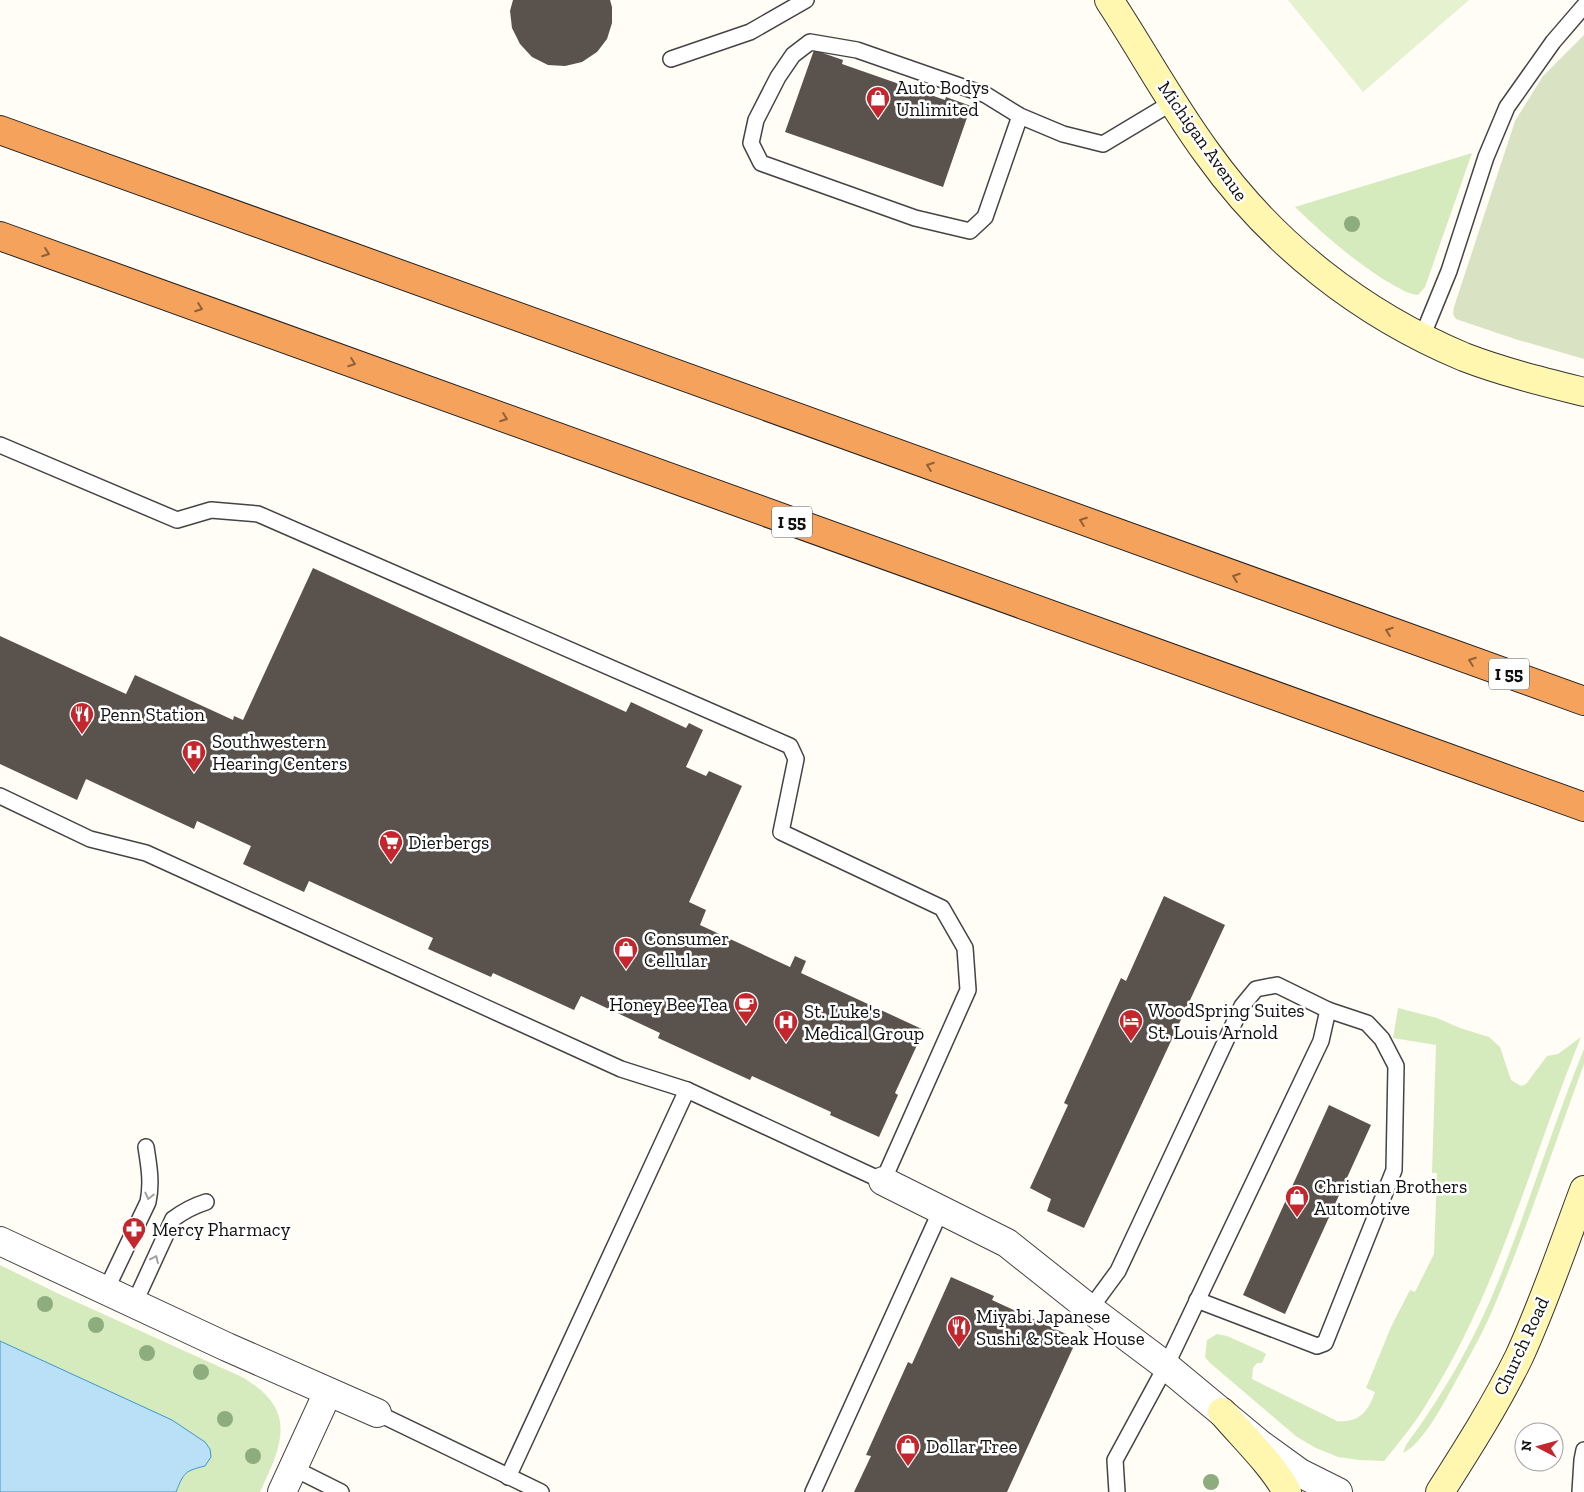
<svg xmlns="http://www.w3.org/2000/svg" width="1584" height="1492" font-family="'Zilla Slab',serif">
	<style>
		.green { fill: #d5ebbd }
		.cemetery { fill: #d9e3c4 }
		.pitch { fill: #e6f2cf }
		.water { fill: #b9e0f7; stroke: #3f96cf }
		.building { fill: #5a524d }
		.lines { fill: none; stroke-linecap: round; stroke-linejoin: round }
		.lane-casing { stroke: #444; stroke-width: 18 }
		.street-casing { stroke: #444; stroke-width: 30 }
		.secondary-casing { stroke: #333; stroke-width: 30 }
		.highway-casing { stroke: #222; stroke-width: 30 }
		.lane { stroke: #fff; stroke-width: 15 }
		.street { stroke: #fff; stroke-width: 28 }
		.secondary { stroke: #fff6b0; stroke-width: 28 }
		.highway { stroke: #f5a25d; stroke-width: 28 }
		.tree { fill: #8dad7f }
		.oneway { stroke: #8e613b }
		.oneway2 { stroke: #a0a0a0 }
		.labels { text-anchor: middle; dominant-baseline: central; stroke-width: 5; stroke-linejoin: round; paint-order: stroke }
		.shield { fill: #fff; stroke: #585858; stroke-width: 1 }
		.shield-label { font-size: 18px; font-weight: bold; fill: #111 }
		.poi-label { font-size: 19px; fill: #111; stroke: #fff; text-anchor: start }
		.street-label { font-size: 19px; fill: #111; stroke: #fff }
	</style>
	<rect width="100%" height="100%" fill="#fffdf5"/>
	<g class="green">
		<path d="M1472,153l-47,134 -7,8c-10,-1 -17,-6 -25,-10 -36,-21 -68,-49 -98,-78z"/>
		<path d="M1398,1008l39,10 23,10 29,9 11,10 11,33 10,6 5,-2 21,-28 11,-2 23,-17c-50,123 -83,254 -154,366 -12,21 -28,39 -43,58l-24,-1 -22,-3 -22,-9 -19,-11 -87,-74 -5,-6 2,-17 10,-6 10,2 36,16 3,2 -4,9h-5l-4,5 -1,11 85,42c22,2 31,-9 38,-29l-9,-4 25,-61 19,-37 5,2 19,-38 3,-81h-5l4,-128 -43,-7z"/>
		<path d="M1584,1049v15c-30,81 -57,165 -91,245 -12,28 -28,55 -42,81 -10,18 -29,54 -48,63l3,-8c33,-45 61,-92 84,-144 35,-82 60,-169 94,-252z"/>
		<path d="M0,1265l59,29 183,83c56,33 41,66 18,115h-260z"/>
	</g>
	<polygon class="cemetery" points="1584,35 1584,359 1515,339 1456,319 1453,314 1454,307 1515,121 1543,76"/>
	<polygon class="pitch" points="1288,0 1469,0 1363,92"/>
	<path class="water" d="M0,1341l172,79 33,22 5,7 1,8 -6,9c-20,5 -21,6 -29,26h-176z"/>
	<g class="building">
		<polygon points="513,0 610,0 612,7 612,23 607,39 597,52 582,62 565,66 548,65 532,57 520,44 512,28 510,11"/>
		<polygon points="814,50 843,60 842,64 945,100 946,97 971,106 943,187 785,132"/>
		<polygon points="313,568 626,712 631,702 686,728 689,723 703,730 686,767 706,776 709,771 742,786 689,902 706,910 700,925 790,967 795,956 806,961 801,973 924,1030 895,1093 898,1095 879,1137 830,1115 831,1112 752,1076 750,1080 658,1038 660,1033 581,996 574,1010 493,973 491,977 428,949 433,938 309,881 304,892 243,864 251,846 197,821 194,829 86,779 77,800 0,764 0,636 126,694 135,675 233,720 234,716 243,720"/>
		<polygon points="1164,896 1225,925 1084,1228 1047,1211 1051,1199 1030,1188 1068,1105 1064,1103 1121,978 1126,981"/>
		<polygon points="1329,1105 1371,1125 1285,1314 1243,1295"/>
		<polygon points="951,1277 994,1296 992,1300 1077,1339 1007,1492 854,1492 871,1456 866,1455 908,1362 912,1364"/>
	</g>
	<g class="lines">
		<g class="lane-casing">
			<g id="lane">
				<polyline points="671,59 750,32 806,0"/>
				<polyline points="1020,116 985,217 970,231 915,218 761,163 751,143 756,120 778,77 793,55 810,42 857,50 986,95 1020,116 1063,134 1103,144 1173,102"/>
				<polyline points="1422,337 1449,271 1486,157 1507,107 1553,42 1584,6"/>
				<polyline points="0,445 177,520 211,510 258,514 790,746 796,759 781,832 942,908 965,948 968,990 883,1181 687,1090 621,1069 146,853 90,839 0,796"/>
				<path d="M106,1290l42,-88c4,-19 1,-36 -2,-55"/>
				<polyline points="1197,1300 1317,1346 1325,1343 1394,1170 1396,1066 1382,1039 1367,1023 1328,1010"/>
				<path d="M134,1304l39,-85c11,-8 20,-13 33,-17"/>
				<polyline points="1090,1309 1118,1271 1242,1006 1256,989 1277,985 1328,1010 1321,1041 1166,1366 1115,1460 1117,1492"/>
				<polyline points="377,1413 541,1492"/>
				<polyline points="293,1468 341,1492"/>
				<polyline points="508,1477 687,1090"/>
				<polyline points="813,1492 941,1210"/>
				<polyline points="1580,1492 1582,1460 1584,1450"/>
			</g>
		</g>
		<g class="street-casing">
			<g id="street">
				<polyline points="883,1181 1007,1243 1090,1309 1166,1366 1260,1444 1300,1473 1338,1492"/>
				<polyline points="0,1241 227,1347 377,1413"/>
				<polyline points="282,1492 328,1392"/>
			</g>
		</g>
		<g class="secondary-casing">
			<g id="secondary">
				<path d="M1109,0c33,50 62,104 98,153 65,91 154,161 257,204 39,15 80,25 120,35"/>
				<path d="M1222,1412c21,25 50,52 65,80"/>
				<path d="M1440,1492c28,-44 56,-88 79,-135 25,-54 44,-111 65,-167"/>
			</g>
		</g>
		<g class="highway-casing">
			<g id="highway">
				<polyline points="0,130 1584,701"/>
				<polyline points="0,236 1584,807"/>
			</g>
		</g>
		<use href="#lane" class="lane"/>
		<use href="#street" class="street"/>
		<use href="#secondary" class="secondary"/>
		<use href="#highway" class="highway"/>
	</g>
	<g class="tree">
		<circle cx="1352" cy="224" r="8"/>
		<circle cx="45" cy="1304" r="8"/>
		<circle cx="96" cy="1325" r="8"/>
		<circle cx="147" cy="1353" r="8"/>
		<circle cx="201" cy="1372" r="8"/>
		<circle cx="225" cy="1419" r="8"/>
		<circle cx="253" cy="1456" r="8"/>
		<circle cx="1211" cy="1482" r="8"/>
	</g>
	<defs><path id="oneway-chevron" d="M-2-3.5L2.5 0L-2 3.5" fill="none" stroke-width="1.6" stroke-linecap="round" stroke-linejoin="round" transform="scale(1.25)"/></defs>
	<g class="oneway">
		<use href="#oneway-chevron" transform="translate(46 253) rotate(20)"/>
		<use href="#oneway-chevron" transform="translate(199 308) rotate(20)"/>
		<use href="#oneway-chevron" transform="translate(352 363) rotate(20)"/>
		<use href="#oneway-chevron" transform="translate(504 418) rotate(20)"/>
		<use href="#oneway-chevron" transform="translate(930 466) rotate(-160)"/>
		<use href="#oneway-chevron" transform="translate(1083 521) rotate(-160)"/>
		<use href="#oneway-chevron" transform="translate(1236 577) rotate(-160)"/>
		<use href="#oneway-chevron" transform="translate(1389 631) rotate(-160)"/>
		<use href="#oneway-chevron" transform="translate(1472 661) rotate(-160)"/>
	</g>
	<g class="oneway2">
		<use href="#oneway-chevron" transform="translate(149 1196) rotate(103)"/>
		<use href="#oneway-chevron" transform="translate(155 1259) rotate(-65)"/>
	</g>
	<defs>
		<g id="shop-pin" transform="scale(1.25)"><path d="M0 17L-7.5 6A9.5 9.5 0 1 1 7.5 6Z" fill="#c4262e" stroke="#fff"/><path d="M-5-2.5h2.3a2.7 3.5 0 0 1 5.4 0H5L5.5 6h-11ZM-1.5-2.5h3a1.5 2.3 0 0 0-3 0Z" fill="#fff"/></g>
		<g id="restaurant-pin" transform="scale(1.25)"><path d="M0 17L-7.5 6A9.5 9.5 0 1 1 7.5 6Z" fill="#c4262e" stroke="#fff"/><path d="M-5-6h1v4h1v-4h1v4h1v-4h1v5L-1.5 .5V6h-2V.5L-5-1ZM5-6V6H3V1.5H1.5Q1.5-4 5-6Z" fill="#fff"/></g>
		<g id="hospital-pin" transform="scale(1.25)"><path d="M0 17L-7.5 6A9.5 9.5 0 1 1 7.5 6Z" fill="#c4262e" stroke="#fff"/><path d="M-5-5h3v3.5h4V-5h3V5h-3V1.5h-4V5h-3Z" fill="#fff"/></g>
		<g id="supermarket-pin" transform="scale(1.25)"><path d="M0 17L-7.5 6A9.5 9.5 0 1 1 7.5 6Z" fill="#c4262e" stroke="#fff"/><path d="M-6-5.5h2.5l.6 2H6L4.5 2H-2.5L-4.4-4H-6ZM-1.5 3.2a1.3 1.3 0 1 0 .1 0ZM3 3.2a1.3 1.3 0 1 0 .1 0Z" fill="#fff"/></g>
		<g id="cafe-pin" transform="scale(1.25)"><path d="M0 17L-7.5 6A9.5 9.5 0 1 1 7.5 6Z" fill="#c4262e" stroke="#fff"/><path d="M-5.5-4.5H6V0H3Q3 3.5 0 3.5H-2.5Q-5.5 3.5-5.5 0ZM3-3.2v2h1.7v-2ZM-6 4.5H4V6H-6Z" fill="#fff"/></g>
		<g id="hotel-pin" transform="scale(1.25)"><path d="M0 17L-7.5 6A9.5 9.5 0 1 1 7.5 6Z" fill="#c4262e" stroke="#fff"/><path d="M-6-4.5h1.5V1H6V5H4.5V3h-9V5H-6ZM-4 0a1.8 1.8 0 1 1 3.6 0ZM.5 0V-2.5h3Q6-2.5 6 0Z" fill="#fff"/></g>
		<g id="pharmacy-pin" transform="scale(1.25)"><path d="M0 17L-7.5 6A9.5 9.5 0 1 1 7.5 6Z" fill="#c4262e" stroke="#fff"/><path d="M-2-6h4v4h4v4h-4v4h-4v-4h-4v-4h4Z" fill="#fff"/></g>
	</defs>
	<g fill-rule="evenodd">
		<use href="#shop-pin" x="878" y="98"/>
		<use href="#restaurant-pin" x="82" y="714"/>
		<use href="#hospital-pin" x="194" y="752"/>
		<use href="#supermarket-pin" x="391" y="842"/>
		<use href="#shop-pin" x="626" y="949"/>
		<use href="#cafe-pin" x="746" y="1004"/>
		<use href="#hotel-pin" x="1131" y="1021"/>
		<use href="#hospital-pin" x="786" y="1022"/>
		<use href="#shop-pin" x="1297" y="1197"/>
		<use href="#pharmacy-pin" x="134" y="1229"/>
		<use href="#restaurant-pin" x="959" y="1327"/>
		<use href="#shop-pin" x="908" y="1446"/>
	</g>
	<g class="labels">
		<g class="shield">
			<rect x="772" y="506.5" width="40" height="31" rx="4"/>
			<rect x="1489" y="658.5" width="40" height="31" rx="4"/>
		</g>
		<g class="shield-label">
			<text x="792" y="522">I 55</text>
			<text x="1509" y="674">I 55</text>
		</g>
		<g class="poi-label">
			<text x="896" y="87">Auto Bodys<tspan x="896" dy="22">Unlimited</tspan></text>
			<text x="100" y="714">Penn Station</text>
			<text x="212" y="741">Southwestern<tspan x="212" dy="22">Hearing Centers</tspan></text>
			<text x="408" y="842">Dierbergs</text>
			<text x="644" y="938">Consumer<tspan x="644" dy="22">Cellular</tspan></text>
			<text x="728" y="1004" text-anchor="end">Honey Bee Tea</text>
			<text x="1148" y="1010">WoodSpring Suites<tspan x="1148" dy="22">St. Louis Arnold</tspan></text>
			<text x="804" y="1011">St. Luke's<tspan x="804" dy="22">Medical Group</tspan></text>
			<text x="1314" y="1186">Christian Brothers<tspan x="1314" dy="22">Automotive</tspan></text>
			<text x="152" y="1229">Mercy Pharmacy</text>
			<text x="976" y="1316">Miyabi Japanese<tspan x="976" dy="22">Sushi &amp; Steak House</tspan></text>
			<text x="926" y="1446">Dollar Tree</text>
		</g>
		<g class="street-label">
			<text transform="translate(1203 141) rotate(55)">Michigan Avenue</text>
			<text transform="translate(1521 1346) rotate(-65)">Church Road</text>
		</g>
	</g>
	<g transform="translate(1539 1447) rotate(276)"><circle r="24" fill="#ffffff" stroke="#a0a0a0"/>
	<path d="M0-4L9 19L0 12L-9 19Z" fill="#c4262e"/>
	<text y="-8" font-size="14" font-weight="bold" text-anchor="middle" fill="#111111">N</text>
	</g>
</svg>
